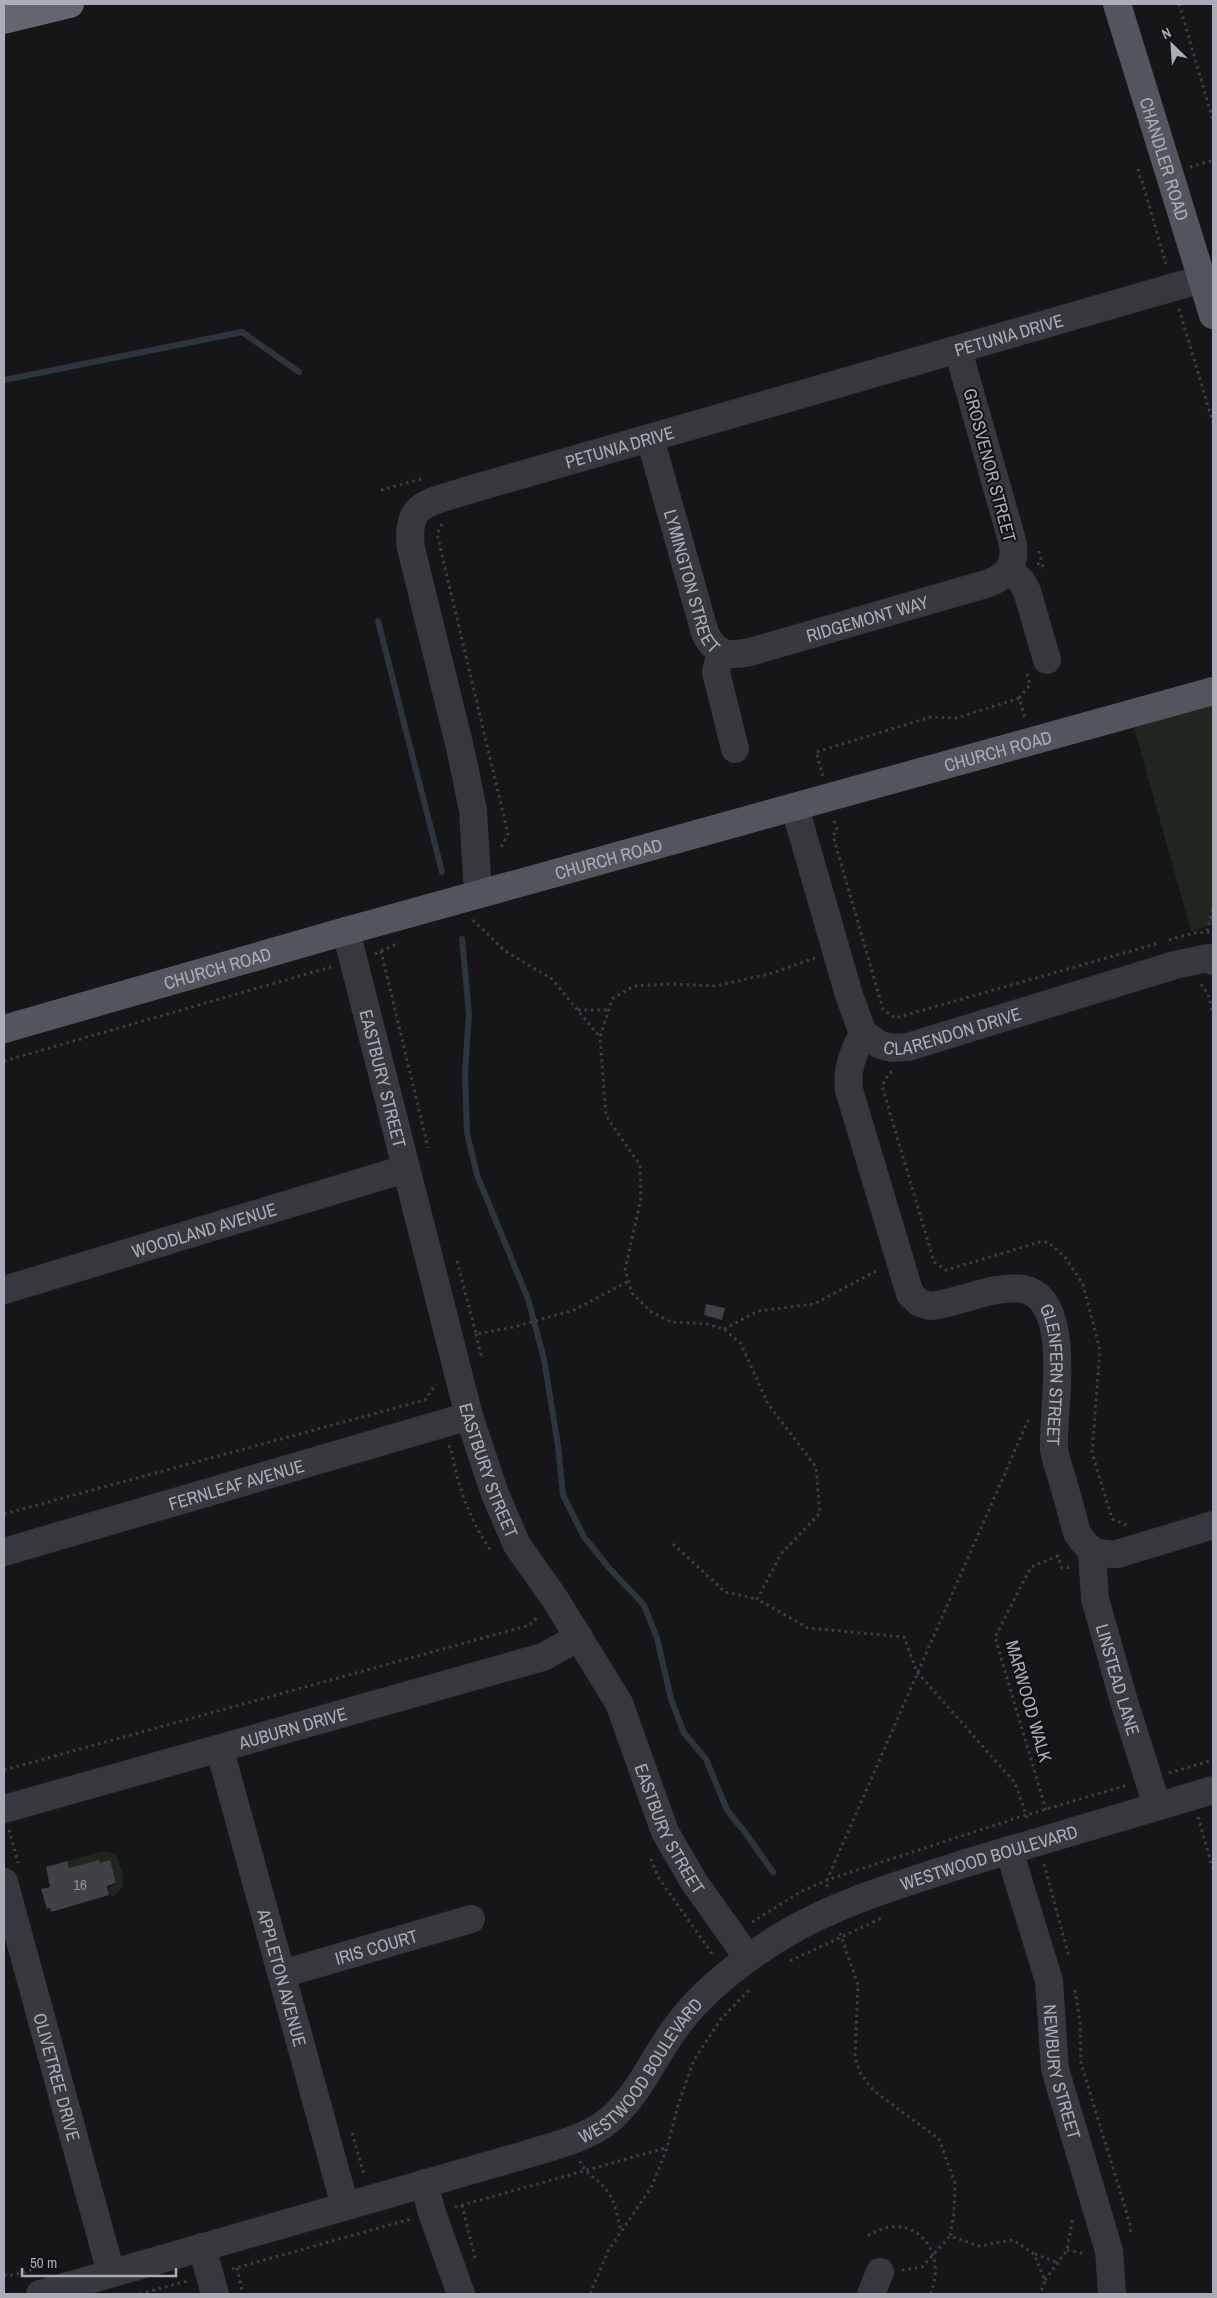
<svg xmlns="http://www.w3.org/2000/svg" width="1217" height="2298" font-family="'Archivo Narrow',sans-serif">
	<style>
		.green { fill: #1e261f }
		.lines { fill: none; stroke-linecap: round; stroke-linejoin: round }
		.stream { stroke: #2c353c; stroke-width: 6 }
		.building { fill: #404145 }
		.path { stroke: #3d3f44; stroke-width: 3; stroke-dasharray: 2.5 4; stroke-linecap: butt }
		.minor { stroke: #37383d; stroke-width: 28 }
		.major { stroke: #53555c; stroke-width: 28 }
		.highway { stroke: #63666e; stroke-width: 28 }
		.labels { text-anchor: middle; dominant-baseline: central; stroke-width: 4; stroke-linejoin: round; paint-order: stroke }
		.number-label { font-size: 15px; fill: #8e929b }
		.street-label { font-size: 18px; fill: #a8adb8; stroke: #111113 }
	</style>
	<rect width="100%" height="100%" fill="#161618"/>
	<g class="green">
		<polygon points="1213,695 1213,925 1191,931 1131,717"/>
		<polygon points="105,1851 116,1854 124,1878 122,1883 123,1887 112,1898 109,1888 117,1884 109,1860 100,1863 99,1860 69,1868 67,1861"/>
	</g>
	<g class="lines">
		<g class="stream">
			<polyline points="4,380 242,332 299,372"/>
			<polyline points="378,621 442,872"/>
			<polyline points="462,939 469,1014 465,1073 467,1133 477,1175 528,1299 544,1359 558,1446 563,1495 584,1537 610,1569 644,1605 657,1638 671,1699 684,1733 706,1759 727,1810 744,1831 773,1872"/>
		</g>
	</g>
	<g class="building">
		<polygon points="706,1304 725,1308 722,1320 704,1315"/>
		<polygon points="99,1860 100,1863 110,1860 116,1883 107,1886 109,1895 51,1912 50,1908 47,1909 41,1889 50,1887 46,1867 67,1861 69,1868"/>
	</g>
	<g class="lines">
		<g class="path">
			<polyline points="1179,4 1213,120"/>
			<polyline points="1190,167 1213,160"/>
			<polyline points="1138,169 1141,181"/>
			<polyline points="1142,181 1166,264"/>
			<polyline points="1179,309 1213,423"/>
			<polyline points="381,490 421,479"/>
			<polyline points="442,524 437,534 508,834 500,849"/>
			<polyline points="1039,551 1042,563"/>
			<polyline points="1037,564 1042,563 1044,571"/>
			<polyline points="1019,698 1030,685 1027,674"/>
			<polyline points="823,776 816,752 931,717 957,718 1019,698 1025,718"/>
			<polyline points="834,821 837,830 833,836 883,1009 895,1018 1159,943"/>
			<polyline points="473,920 505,951 552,979 599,1036"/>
			<polyline points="1207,931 1213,909"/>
			<polyline points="1169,940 1193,933 1213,932"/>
			<polyline points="381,951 399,943"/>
			<polyline points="375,954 381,951 428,1148"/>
			<polyline points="815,958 769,974 715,986 671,984 634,986 612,999 600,1037 606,1116 640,1165 641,1198 625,1270 632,1293 650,1311 671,1322 707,1324 724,1329 741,1344 768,1404 816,1467 820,1513 781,1554 757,1599 808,1628 904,1637 917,1672 1015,1783 1028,1820"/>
			<polyline points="1201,984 1208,994 1213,1013"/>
			<polyline points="578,1010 608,1010"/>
			<polyline points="4,1061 331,967"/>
			<polyline points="892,1072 889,1073 882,1086 934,1262 946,1270 1040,1242 1048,1242 1065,1257 1083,1284 1100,1350 1092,1453 1112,1519 1127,1525"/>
			<polyline points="457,1261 476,1334 514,1327 574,1310 629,1281"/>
			<polyline points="724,1329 758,1311 814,1304 878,1270"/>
			<polyline points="476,1334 481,1355 478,1356"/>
			<path d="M448,1446l3,2c6,36 19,74 41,104"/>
			<polyline points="4,1514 425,1400 436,1384"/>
			<polyline points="673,1544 725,1592 757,1599"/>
			<polyline points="4,1770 530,1625 539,1615"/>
			<polyline points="1169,1773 1213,1760"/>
			<polyline points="1046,1810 995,1637 1031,1567 1058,1556 1062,1568 1071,1567"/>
			<polyline points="1198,1817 1213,1870"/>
			<polyline points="9,1830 18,1863"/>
			<polyline points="651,1859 658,1877 713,1955"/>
			<polyline points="1044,1864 1069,1957"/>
			<polyline points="827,1887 827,1880 1030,1416"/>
			<polyline points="752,1922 802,1891 827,1880 1026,1815 1128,1785"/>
			<polyline points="840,1933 858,1985 855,2057 860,2073 874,2091 939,2139 955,2183 954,2213 950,2236 979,2246 1013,2240 1034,2254 1045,2281 1040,2294"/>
			<polyline points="790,1961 884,1917"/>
			<polyline points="1075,1990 1080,2022 1081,2063 1130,2224 1131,2236"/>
			<polyline points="352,2133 364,2174"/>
			<path d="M580,2161c5,13 15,16 24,26 11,11 13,29 17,44"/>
			<polyline points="462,2205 475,2258"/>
			<polyline points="455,2207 666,2148"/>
			<path d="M868,2236c42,-29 82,14 62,58"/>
			<polyline points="1067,2250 1086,2254"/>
			<polyline points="1035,2254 1058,2263"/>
			<polyline points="237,2268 243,2294"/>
			<polyline points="232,2269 411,2219"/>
			<polyline points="902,2270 922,2267 950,2236"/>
			<polyline points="4,2275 9,2276 35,2269"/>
			<polyline points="1045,2280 1067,2250 1073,2217"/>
			<polyline points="140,2294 187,2281"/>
			<polyline points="590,2294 608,2251 652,2186 667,2148 678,2105 694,2060 721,2019 750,1989"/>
		</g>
		<g class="minor">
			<path id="s1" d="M650,438l55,195c10,21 22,24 45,19l236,-68c20,-7 30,-17 27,-40l-55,-194"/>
			<polyline points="1010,570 1022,582 1027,591 1047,660"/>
			<polyline points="721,652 716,672 735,749"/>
			<path id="s2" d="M795,808l54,187 14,38 17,12 13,3 15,-1 267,-82 33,-7 5,3"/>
			<path id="s3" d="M478,894l-5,-84 -12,-58 -50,-204c-6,-46 18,-45 54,-57l737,-212"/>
			<path id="s4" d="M346,931l123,485 26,78 22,51 38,54 64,104 46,129 29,50 54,76"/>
			<path id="s5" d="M863,1033c-9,19 -17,35 -14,57l61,204 10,9 11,3c27,-3 67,-22 92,-17 52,10 29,123 31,160 1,9 5,20 8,29 5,18 10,36 15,55 12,18 18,22 40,21l96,-29"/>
			<path id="s6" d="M4,1290l401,-121"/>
			<path id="s7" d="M4,1552l465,-136"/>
			<path id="s8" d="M1092,1552l3,47 28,99 34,108"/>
			<path id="s9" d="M220,1750l125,456"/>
			<path id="s10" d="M4,1809l539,-152 36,-20"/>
			<path id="s11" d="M1009,1850l40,131 6,88 54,182 3,43"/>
			<path id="s12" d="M4,1882l107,391"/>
			<path id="s13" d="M282,1974l189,-55"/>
			<polyline points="424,2183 432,2213 461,2294"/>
			<polyline points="202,2247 215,2294"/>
			<path id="s14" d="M40,2294l488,-140c25,-8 52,-14 75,-29 34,-24 51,-70 76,-102 27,-35 64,-63 101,-86 55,-34 121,-53 183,-73 83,-25 167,-49 250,-74"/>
			<polyline points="871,2294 880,2272"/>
		</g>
		<g class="major">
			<path id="s15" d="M1117,4l96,311"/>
			<path id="s16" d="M4,1029l342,-98 867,-240"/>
		</g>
		<polyline class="highway" points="4,20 70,4"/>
	</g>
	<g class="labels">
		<g class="number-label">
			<text x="80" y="1884">16</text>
		</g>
		<g class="street-label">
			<text stroke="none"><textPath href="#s15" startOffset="162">CHANDLER ROAD</textPath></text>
			<text stroke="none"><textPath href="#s3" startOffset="1010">PETUNIA DRIVE</textPath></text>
			<text stroke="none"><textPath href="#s3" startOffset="605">PETUNIA DRIVE</textPath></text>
			<text transform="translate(990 465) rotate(75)">GROSVENOR STREET</text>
			<text stroke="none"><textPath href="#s1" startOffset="149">LYMINGTON STREET</textPath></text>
			<text stroke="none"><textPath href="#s1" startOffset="379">RIDGEMONT WAY</textPath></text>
			<text stroke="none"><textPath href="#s16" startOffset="1032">CHURCH ROAD</textPath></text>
			<text stroke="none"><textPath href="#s16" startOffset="628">CHURCH ROAD</textPath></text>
			<text stroke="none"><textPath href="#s16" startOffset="222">CHURCH ROAD</textPath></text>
			<text stroke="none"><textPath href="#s2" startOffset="331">CLARENDON DRIVE</textPath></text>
			<text stroke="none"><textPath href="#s4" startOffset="152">EASTBURY STREET</textPath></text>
			<text stroke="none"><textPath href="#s6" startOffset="209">WOODLAND AVENUE</textPath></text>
			<text stroke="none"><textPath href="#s5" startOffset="491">GLENFERN STREET</textPath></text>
			<text stroke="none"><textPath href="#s4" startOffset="558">EASTBURY STREET</textPath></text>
			<text stroke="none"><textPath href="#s7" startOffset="242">FERNLEAF AVENUE</textPath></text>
			<text stroke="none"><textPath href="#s8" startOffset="131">LINSTEAD LANE</textPath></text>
			<text transform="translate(1029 1701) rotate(74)">MARWOOD WALK</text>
			<text stroke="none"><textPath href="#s10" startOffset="300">AUBURN DRIVE</textPath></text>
			<text stroke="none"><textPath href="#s4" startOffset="962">EASTBURY STREET</textPath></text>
			<text stroke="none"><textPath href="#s14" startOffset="1074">WESTWOOD BOULEVARD</textPath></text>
			<text stroke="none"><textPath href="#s13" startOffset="98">IRIS COURT</textPath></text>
			<text stroke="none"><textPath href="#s9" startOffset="236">APPLETON AVENUE</textPath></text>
			<text stroke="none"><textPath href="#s14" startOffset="654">WESTWOOD BOULEVARD</textPath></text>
			<text stroke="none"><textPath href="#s11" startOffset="229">NEWBURY STREET</textPath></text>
			<text stroke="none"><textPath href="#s12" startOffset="202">OLIVETREE DRIVE</textPath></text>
		</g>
	</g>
	<rect width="1217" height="2298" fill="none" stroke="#a8adb8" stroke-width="10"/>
	<g transform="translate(1172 45) rotate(335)" stroke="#111113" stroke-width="4" paint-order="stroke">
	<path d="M0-4L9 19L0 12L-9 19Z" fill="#a8adb8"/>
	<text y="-8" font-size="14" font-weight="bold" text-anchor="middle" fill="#a8adb8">N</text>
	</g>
	<path d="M22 2268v8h154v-8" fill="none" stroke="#a8adb8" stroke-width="2.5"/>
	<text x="30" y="2268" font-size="15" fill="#a8adb8" stroke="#111113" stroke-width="4" paint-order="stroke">50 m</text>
</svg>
